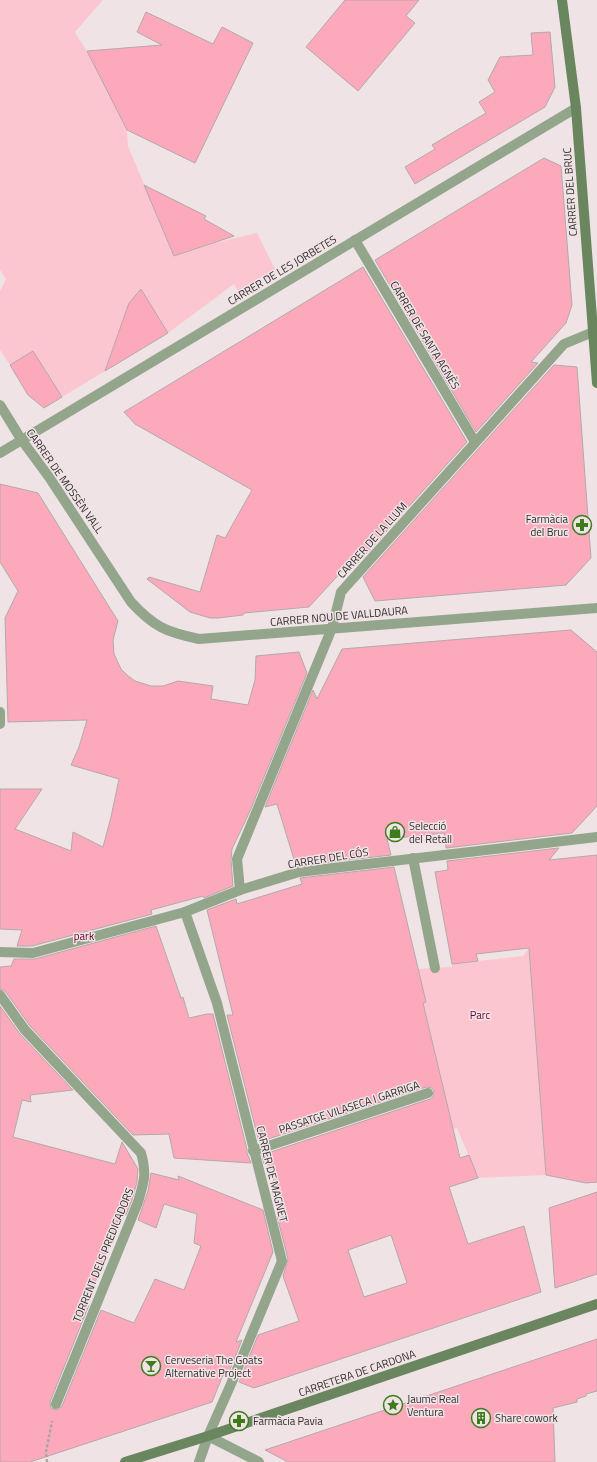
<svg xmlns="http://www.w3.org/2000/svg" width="597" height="1462" font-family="'Titillium Web',sans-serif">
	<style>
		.green { fill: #fbc6d0 }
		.building { fill: #fcaabb; stroke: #b4a8aa; fill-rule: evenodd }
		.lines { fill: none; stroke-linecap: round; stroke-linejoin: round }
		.path { stroke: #ada3a5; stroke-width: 2.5; stroke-dasharray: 3 2; stroke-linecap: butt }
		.street { stroke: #93a68b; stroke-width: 10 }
		.secondary { stroke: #6a865f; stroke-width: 10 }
		.labels { text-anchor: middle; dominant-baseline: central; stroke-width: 3; stroke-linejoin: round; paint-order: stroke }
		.street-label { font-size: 11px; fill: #312c2d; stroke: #f0e3e6 }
		.poi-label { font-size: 11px; fill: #312c2d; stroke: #f0e3e6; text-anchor: start }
		.park-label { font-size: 11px; fill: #67062d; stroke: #f0e3e6 }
	</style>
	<rect width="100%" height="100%" fill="#f0e3e6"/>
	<g class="green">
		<polygon points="0,0 103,0 75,32 89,55 127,130 128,146 174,256 214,243 257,233 275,269 238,291 234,284 168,333 141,289 129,303 105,371 62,397 33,351 10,365 0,350 0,291 6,279 0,270"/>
		<polygon points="530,947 546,1175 478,1178 457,1128 453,1129 423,1003 426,1002 418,969 452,967 452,964 523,956"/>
	</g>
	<g class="building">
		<polygon points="345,0 419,0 406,16 415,23 358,91 306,47"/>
		<polygon points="146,12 213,44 222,27 253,43 195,163 127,130 87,51 162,45 137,32"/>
		<polygon points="550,32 555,87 545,107 415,184 405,167 435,149 432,145 486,113 479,102 495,92 488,80 500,57 533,55 531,33"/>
		<polygon points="544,158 561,166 572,305 566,323 531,362 538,363 476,432 375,260"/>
		<polygon points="144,185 206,216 204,219 234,236 174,256"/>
		<polygon points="363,267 467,442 357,564 354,558 309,607 244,613 243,615 218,618 210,618 190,612 147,579 149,577 200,592 217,535 225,538 252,490 135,424 124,412"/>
		<polygon points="141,289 168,333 105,371 129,303"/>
		<polygon points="33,351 62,397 44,408 28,395 10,365"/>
		<polygon points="554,365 577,367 591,558 566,585 375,601 363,577"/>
		<polygon points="0,484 38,493 118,621 113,640 114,654 121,669 127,675 135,681 151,686 163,686 178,681 213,686 211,699 248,705 255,680 256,656 299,652 307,673 250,811 232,849 231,860 233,886 204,898 203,896 151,910 152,914 32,946 17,946 22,930 0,929 0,789 42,789 15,829 71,851 73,832 103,847 111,817 119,779 71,765 79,747 87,720 8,722 5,618 18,591 0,562"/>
		<polygon points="571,630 597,652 597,806 572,833 446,848 444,833 387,839 391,855 296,866 277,804 265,807 313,690 317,699 342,649"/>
		<polygon points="559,848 549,860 597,855 597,1182 586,1183 546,1175 529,948 476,954 478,961 452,964 435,872 448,870 447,861"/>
		<path d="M394,867l32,135 -3,1 37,155 9,-3 9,23 -29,9 19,57 56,-18 17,66 -287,96 -15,-6 19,-47 41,-14 -16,-45 5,-17 -11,-43 6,2 -13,-53 -6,-1 -2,-9 168,-56 3,-2 1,-6 -2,-3 -6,-1 -167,55 -32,-127h6l-26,-105 29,-11 1,5 65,-20 -2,-6zM391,1235l16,48 -43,14 -16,-47z"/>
		<polygon points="156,926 181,998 183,997 189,1018 207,1014 213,1014 247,1149 247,1153 251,1163 174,1158 169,1134 133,1135 30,1026 5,991 0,989 0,967 11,966 14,959 35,959"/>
		<polygon points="0,1006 20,1034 73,1090 30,1095 31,1102 22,1100 13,1137 115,1164 122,1142 138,1169 137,1182 132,1200 126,1215 121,1214 87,1304 89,1305 50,1402 51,1408 57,1410 62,1406 101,1310 134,1323 155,1279 184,1290 201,1246 194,1243 197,1214 164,1204 156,1228 138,1220 148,1191 151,1173 179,1180 178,1176 263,1210 273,1252 236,1342 242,1340 227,1377 223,1375 212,1402 30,1462 0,1462"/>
		<polygon points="597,1192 597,1274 555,1288 549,1208"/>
		<polygon points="597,1339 597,1391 586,1394 586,1396 577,1399 577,1402 553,1408 555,1462 288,1462 265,1450"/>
	</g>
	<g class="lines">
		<polyline class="path" points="47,1462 46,1452 52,1421"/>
		<g class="street">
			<polyline points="355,240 475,442"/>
			<path d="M0,405l21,34 28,38 82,125c23,25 35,30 68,37l398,-31"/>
			<polyline points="0,453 576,108"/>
			<polyline points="0,712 0,724"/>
			<polyline points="413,858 435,968"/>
			<polyline points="240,890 237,859 332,628 341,592 564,344 593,332 597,332"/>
			<polyline points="185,912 217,1003 282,1261 231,1384 208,1436 199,1462"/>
			<polyline points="0,952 33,953 185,912 240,890 299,872 597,837"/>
			<path d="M0,995l25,35 116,123c6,21 3,29 -3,49l-82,202"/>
			<polyline points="253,1151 428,1093"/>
			<polyline points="208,1436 259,1462"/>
		</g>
		<g class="secondary">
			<polyline points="562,0 576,108 597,383"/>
			<polyline points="125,1462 208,1436 597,1304"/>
		</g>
	</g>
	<defs>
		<g id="pharmacy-ring" transform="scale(1)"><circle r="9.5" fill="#f0e3e6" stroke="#3c7c1b" stroke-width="1.5"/><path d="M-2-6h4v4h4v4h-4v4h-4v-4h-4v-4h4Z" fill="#3c7c1b"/></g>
		<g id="shop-ring" transform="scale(1)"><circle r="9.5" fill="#f0e3e6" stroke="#3c7c1b" stroke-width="1.5"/><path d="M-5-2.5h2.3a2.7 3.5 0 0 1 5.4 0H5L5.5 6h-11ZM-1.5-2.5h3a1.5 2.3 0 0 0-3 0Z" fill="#3c7c1b"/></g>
		<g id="bar-ring" transform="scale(1)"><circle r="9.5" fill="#f0e3e6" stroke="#3c7c1b" stroke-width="1.5"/><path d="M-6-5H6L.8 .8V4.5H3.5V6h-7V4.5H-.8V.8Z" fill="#3c7c1b"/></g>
		<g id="sight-ring" transform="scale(1)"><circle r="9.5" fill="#f0e3e6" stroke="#3c7c1b" stroke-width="1.5"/><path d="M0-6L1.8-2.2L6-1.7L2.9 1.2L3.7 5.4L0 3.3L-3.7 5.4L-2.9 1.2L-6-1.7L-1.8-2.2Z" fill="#3c7c1b"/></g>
		<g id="building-ring" transform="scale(1)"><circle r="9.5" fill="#f0e3e6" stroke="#3c7c1b" stroke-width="1.5"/><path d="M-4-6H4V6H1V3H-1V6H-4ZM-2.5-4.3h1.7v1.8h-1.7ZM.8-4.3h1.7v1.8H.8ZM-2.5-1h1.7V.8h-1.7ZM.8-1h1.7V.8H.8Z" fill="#3c7c1b"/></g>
	</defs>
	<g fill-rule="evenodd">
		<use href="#pharmacy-ring" x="582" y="525"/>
		<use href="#shop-ring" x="395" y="832"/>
		<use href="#bar-ring" x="151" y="1366"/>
		<use href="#sight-ring" x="393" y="1405"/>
		<use href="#building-ring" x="481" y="1418"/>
		<use href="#pharmacy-ring" x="239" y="1421"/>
	</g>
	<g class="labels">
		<g class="street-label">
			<text transform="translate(570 192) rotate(-94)">CARRER DEL BRUC</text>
			<text transform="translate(282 270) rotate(-31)">CARRER DE LES JORBETES</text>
			<text transform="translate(425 335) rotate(59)">CARRER DE SANTA AGNÈS</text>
			<text transform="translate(65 481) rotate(55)">CARRER DE MOSSÈN VALL</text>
			<text transform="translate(372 540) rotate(-48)">CARRER DE LA LLUM</text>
			<text transform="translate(339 616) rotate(-5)">CARRER NOU DE VALLDAURA</text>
			<text transform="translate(328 858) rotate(-9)">CARRER DEL CÓS</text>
			<text transform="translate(349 1107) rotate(-18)">PASSATGE VILASECA I GARRIGA</text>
			<text transform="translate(272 1174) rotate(76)">CARRER DE MAGNET</text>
			<text transform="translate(103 1255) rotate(-68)">TORRENT DELS PREDICADORS</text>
			<text transform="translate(357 1373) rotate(-19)">CARRETERA DE CARDONA</text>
		</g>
		<g class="poi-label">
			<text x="568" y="519" text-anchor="end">Farmàcia<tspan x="568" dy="13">del Bruc</tspan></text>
			<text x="409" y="826">Selecció<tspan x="409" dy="13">del Retall</tspan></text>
			<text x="165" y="1360">Cerveseria The Goats<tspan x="165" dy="13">Alternative Project</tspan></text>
			<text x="407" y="1399">Jaume Real<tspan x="407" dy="13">Ventura</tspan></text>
			<text x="495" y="1418">Share cowork</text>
			<text x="253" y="1421">Farmàcia Pavia</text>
		</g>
		<g class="park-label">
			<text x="84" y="936">park</text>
			<text x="480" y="1015">Parc</text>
		</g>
	</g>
</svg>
